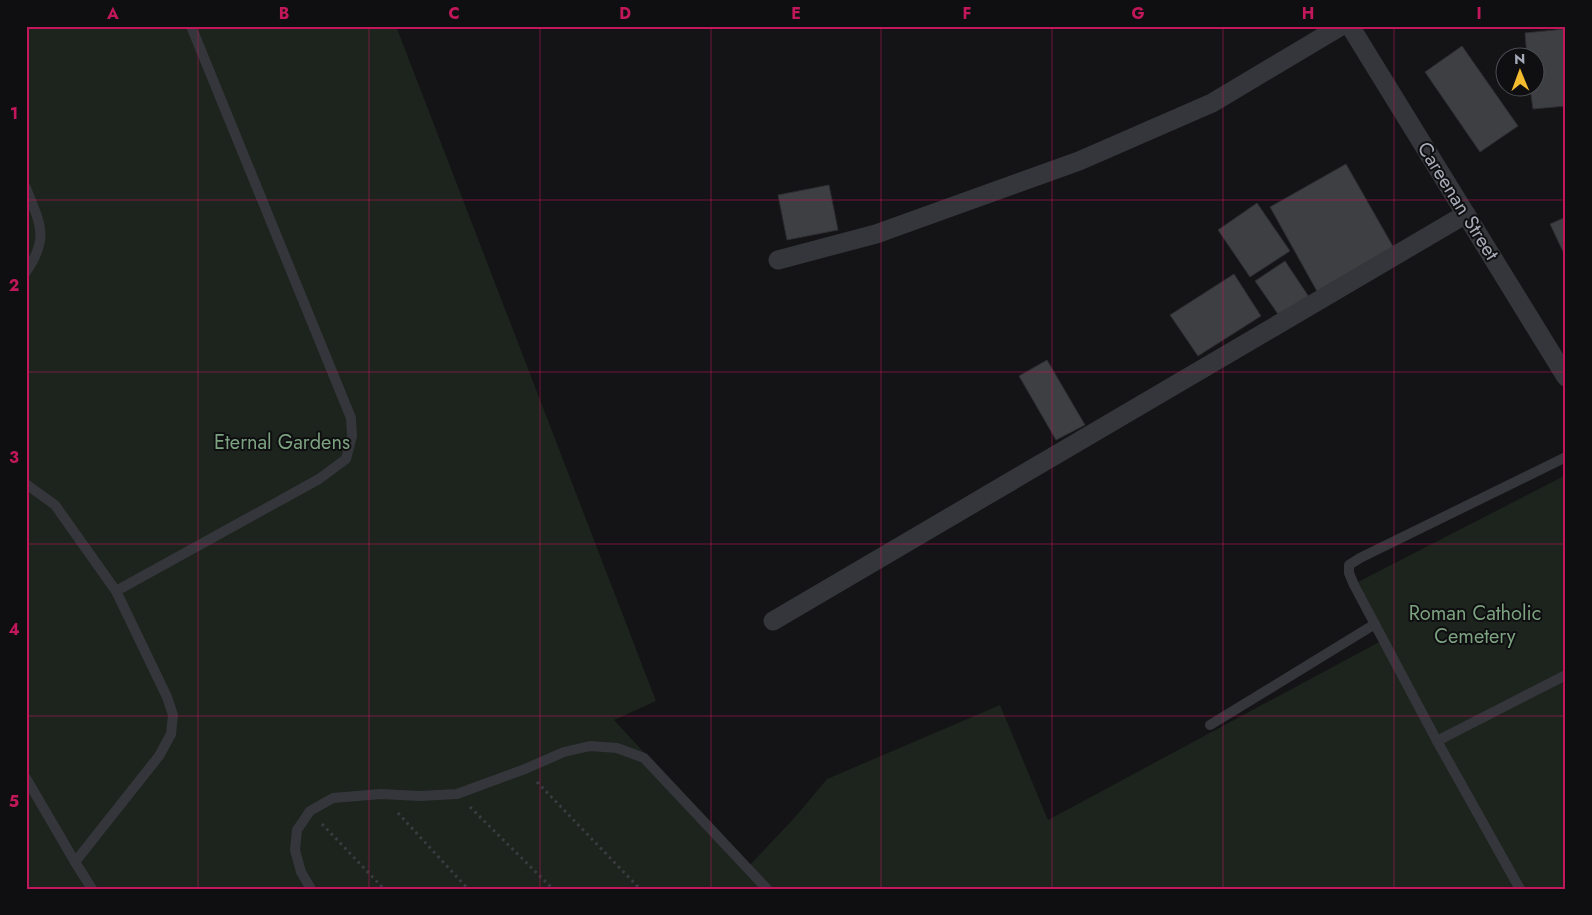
<svg xmlns="http://www.w3.org/2000/svg" width="1592" height="915" font-family="Jost,sans-serif">
	<style>
		.green { fill: #1c241d }
		.building { fill: #3e3f43; stroke: #2e2e32 }
		.lines { fill: none; stroke-linecap: round; stroke-linejoin: round }
		.path { stroke: #3b3c42; stroke-width: 3; stroke-dasharray: 2.5 4; stroke-linecap: butt }
		.lane { stroke: #35363b; stroke-width: 10 }
		.street { stroke: #35363b; stroke-width: 19 }
		.grid { fill: none; stroke: #c2185b; stroke-width: 1; stroke-opacity: 0.55 }
		.labels { text-anchor: middle; dominant-baseline: central; stroke-width: 4; stroke-linejoin: round; paint-order: stroke }
		.street-label { font-size: 20px; fill: #a5aab6; stroke: #0f0f11 }
		.park-label { font-size: 20px; fill: #7ca280; stroke: #0f0f11 }
		.neatline { fill: none; stroke: #c2185b; stroke-width: 2 }
		.grid-label { font-size: 16px; text-anchor: middle; font-weight: bold; fill: #c2185b }
	</style>
	<rect width="100%" height="100%" fill="#141416"/>
	<polygon class="green" points="26,26 396,26 656,701 614,720 749,866 796,816 827,779 1000,705 1048,820 1381,641 1354,584 1566,475 1566,889 26,889"/>
	<g class="building">
		<polygon points="1564,29 1566,48 1566,106 1533,109 1530,88 1534,88 1534,58 1527,58 1525,33"/>
		<polygon points="1462,46 1518,126 1480,152 1425,72"/>
		<polygon points="1346,164 1395,250 1318,293 1270,207"/>
		<polygon points="829,185 838,230 787,240 778,195"/>
		<polygon points="1257,203 1290,251 1250,277 1218,230"/>
		<polygon points="1566,217 1566,258 1550,224"/>
		<polygon points="1285,261 1309,297 1280,317 1255,281"/>
		<polygon points="1234,274 1261,316 1198,356 1170,315"/>
		<polygon points="1047,360 1085,425 1056,440 1019,376"/>
	</g>
	<g class="lines">
		<g class="path">
			<polyline points="537,782 640,889"/>
			<polyline points="470,807 553,889"/>
			<polyline points="398,813 468,889"/>
			<polyline points="322,824 384,889"/>
		</g>
		<g class="lane">
			<path d="M26,188c14,36 24,49 0,84"/>
			<polyline points="26,484 55,505 116,591 167,697 173,715 171,734 159,756 75,862"/>
			<polyline points="116,591 319,479 346,459 352,436 351,418 191,26"/>
			<polyline points="1210,725 1375,624"/>
			<polyline points="1437,741 1566,675"/>
			<polyline points="26,778 75,862 92,889"/>
			<polyline points="311,889 301,872 295,850 297,830 310,811 333,798 381,794 420,796 457,794 525,769 564,752 590,746 617,748 644,758 767,889"/>
			<polyline points="1520,889 1437,741 1354,585 1349,573 1349,565 1360,558 1566,457"/>
		</g>
		<g class="street">
			<polyline points="1350,26 1566,377"/>
			<polyline points="778,260 876,234 1079,161 1212,103 1341,26"/>
			<polyline points="773,621 1466,214"/>
		</g>
	</g>
	<path class="grid" d="M198,26v863M369,26v863M540,26v863M711,26v863M881,26v863M1052,26v863M1223,26v863M1394,26v863M26,200h1540M26,372h1540M26,544h1540M26,716h1540"/>
	<g class="labels">
		<g class="street-label">
			<text transform="translate(1458 201) rotate(58)">Careenan Street</text>
		</g>
		<g class="park-label">
			<text x="282" y="442">Eternal Gardens</text>
			<text x="1475" y="613">Roman Catholic<tspan x="1475" dy="23">Cemetery</tspan></text>
		</g>
	</g>
	<rect width="1592" height="915" fill="none" stroke="#0f0f11" stroke-width="55"/>
	<g transform="translate(1520 72) rotate(359)"><circle r="24" fill="#0f0f11" stroke="#4b4d53"/>
	<path d="M0-4L9 19L0 12L-9 19Z" fill="#f4bb2e"/>
	<text y="-8" font-size="14" font-weight="bold" text-anchor="middle" fill="#a5aab6">N</text>
	</g>
	<rect x="28" y="28" width="1536" height="860" class="neatline"/>
	<g class="grid-label">
		<text x="113" y="19">A</text>
		<text x="284" y="19">B</text>
		<text x="454" y="19">C</text>
		<text x="625" y="19">D</text>
		<text x="796" y="19">E</text>
		<text x="967" y="19">F</text>
		<text x="1138" y="19">G</text>
		<text x="1308" y="19">H</text>
		<text x="1479" y="19">I</text>
		<text x="14" y="119">1</text>
		<text x="14" y="291">2</text>
		<text x="14" y="463">3</text>
		<text x="14" y="635">4</text>
		<text x="14" y="807">5</text>
	</g>
</svg>
